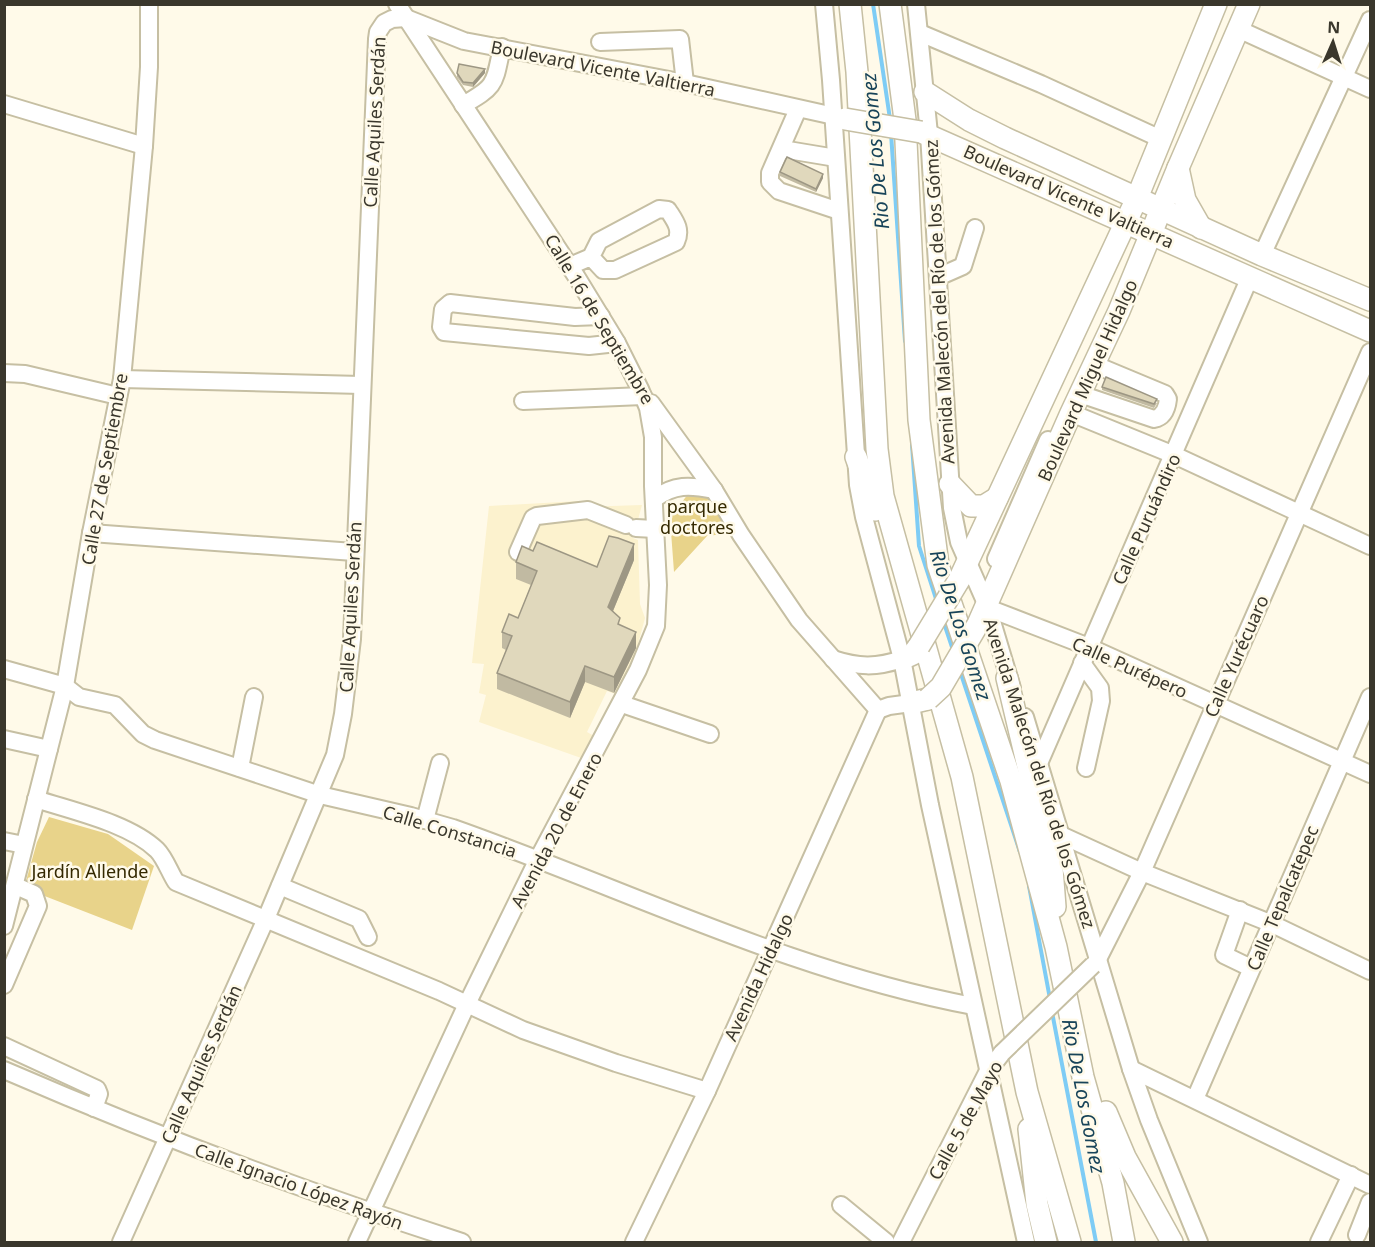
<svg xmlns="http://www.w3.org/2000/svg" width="1375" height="1247" font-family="'Noto Sans',sans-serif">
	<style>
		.built { fill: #fcf2ce }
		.green { fill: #e8d38a }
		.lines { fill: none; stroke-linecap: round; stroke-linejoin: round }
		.stream { stroke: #7eccf5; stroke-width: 4 }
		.minor-casing { stroke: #c6bfa3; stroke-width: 20 }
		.major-casing { stroke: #c6bfa3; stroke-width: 24 }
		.minor { stroke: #fff; stroke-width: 16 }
		.major { stroke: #fff; stroke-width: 21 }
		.minor-bridge-casing { stroke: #c6bfa3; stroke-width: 20; stroke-linecap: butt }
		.major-bridge-casing { stroke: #c6bfa3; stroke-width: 24; stroke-linecap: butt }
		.minor-bridge { stroke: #fff; stroke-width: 16 }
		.major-bridge { stroke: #fff; stroke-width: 21 }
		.wall { fill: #c1baa2 }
		.shaded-wall { fill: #9d9784 }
		.building { fill: #e0d8bc; stroke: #9d9784; stroke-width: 1.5 }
		.labels { text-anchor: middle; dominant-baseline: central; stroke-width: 5; stroke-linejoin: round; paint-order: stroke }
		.street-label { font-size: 18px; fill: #3a372c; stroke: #fffae9 }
		.park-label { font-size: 18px; fill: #342900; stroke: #fffae9 }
		.water-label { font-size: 20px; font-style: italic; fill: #184459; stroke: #fffae9 }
	</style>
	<rect width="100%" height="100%" fill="#fffae9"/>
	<polygon class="built" points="579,501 580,507 642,505 633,538 638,540 640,604 645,618 637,648 636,667 621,696 607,691 587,732 594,736 584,759 479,722 486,695 479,693 484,664 472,663 489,506"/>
	<g class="green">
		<polygon points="688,494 708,496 732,533 707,536 674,572 670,518"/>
		<polygon points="49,817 108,834 154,866 132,930 24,888 37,842"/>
	</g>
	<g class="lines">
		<g class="stream">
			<polyline points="873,4 890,119"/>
			<polyline points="891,133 905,341"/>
			<polyline points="912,444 919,546 937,602"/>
			<polyline points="943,620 953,650"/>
			<polyline points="960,671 1020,852"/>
			<polyline points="1029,886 1050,999"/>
			<polyline points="1052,1012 1096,1242"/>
		</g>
		<g class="minor-casing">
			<g id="minor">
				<polyline points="824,4 831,80 858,485 864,517 902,659 930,805 1026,1242"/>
				<polyline points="916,4 929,134 952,508 959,542 988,608 1012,688"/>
				<polyline points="1238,29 1370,89"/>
				<polyline points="920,33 1041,84 1161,139"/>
				<polyline points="600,42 680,39 685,83"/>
				<polyline points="4,104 144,146"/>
				<path d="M463,105c34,-19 31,-21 39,-58"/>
				<polyline points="798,109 770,173 770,182 779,191 839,211"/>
				<polyline points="782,149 836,158"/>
				<polyline points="1262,255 1370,20"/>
				<path d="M570,266l21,-9 8,-16 60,-32 9,1c7,11 14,19 8,32l-61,28h-12l-12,-13"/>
				<polyline points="938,277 963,266 975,228"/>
				<polyline points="601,316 575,317 450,303 443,309 441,327 444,332 589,346 617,343"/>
				<polyline points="4,373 25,374 118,396"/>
				<polyline points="122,379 361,385"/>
				<path d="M1080,394l74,25c10,-2 13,-11 14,-20l-3,-5 -72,-30"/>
				<polyline points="523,401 643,396"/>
				<polyline points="651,403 714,490 741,535 799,620 878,710"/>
				<polyline points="1071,413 1174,455 1370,546"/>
				<path d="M654,499c20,-15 36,-14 60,-9"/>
				<polyline points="636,528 655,529"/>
				<polyline points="91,533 354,552"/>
				<polyline points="518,552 533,518 537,516 588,510 626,525"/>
				<polyline points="996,559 1048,440"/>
				<polyline points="988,608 1089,647 1370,774"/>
				<path d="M833,659c25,8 43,9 69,0"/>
				<polyline points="1082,663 1100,688 1101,701 1086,768"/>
				<path d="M4,669l61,17 14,11 36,8 28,29 12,6 165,55 91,21 42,12c173,61 339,144 520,178"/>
				<polyline points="622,704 710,734"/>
				<polyline points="878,710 889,706 911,703"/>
				<polyline points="1025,717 1131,1069 1149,1120 1199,1242"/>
				<polyline points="4,739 49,749"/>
				<polyline points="1040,761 1250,277"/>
				<polyline points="240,768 254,697"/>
				<path d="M36,799c36,12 93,24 121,51 8,8 13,23 19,32l263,109 84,39 93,33 91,28"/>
				<polyline points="425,820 440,763"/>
				<polyline points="1061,835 1142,872 1270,923 1370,971"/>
				<polyline points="4,841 24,845"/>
				<polyline points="280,886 359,919 368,937"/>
				<polyline points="1240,910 1224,955 1251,968"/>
				<polyline points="4,926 65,686 91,533 122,379 144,146 149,67 149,4"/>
				<polyline points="1096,963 1142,872 1370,352"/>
				<polyline points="4,985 38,906 34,894 16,886"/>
				<polyline points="4,1046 97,1089 99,1094 94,1108"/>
				<polyline points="1131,1069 1370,1185"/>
				<path d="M4,1070c150,65 303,122 458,172"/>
				<polyline points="1195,1099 1370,697"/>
				<polyline points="841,1205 886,1242"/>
				<polyline points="1357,1235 1370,1202"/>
				<polyline points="121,1242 265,921 335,755 343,714 352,639 377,39 378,32 384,23 392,19 406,18 464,41 685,83 834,116"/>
				<polyline points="357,1242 467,1004 538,859 638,670 656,626 658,585 653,486 653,437 648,408 640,389 617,343 576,276 397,4"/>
				<polyline points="634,1242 707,1091 878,710"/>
				<polyline points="901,1242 988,1071 1002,1053"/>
				<polyline points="1319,1242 1351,1175"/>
			</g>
		</g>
		<g class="major-casing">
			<g id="major">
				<polyline points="850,4 857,72 877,449 883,496 962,777 1027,1092 1070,1242"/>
				<polyline points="890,4 905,120 919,420 938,565 1011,781 1056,947 1083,1077 1113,1183 1124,1242"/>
				<polyline points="925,92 969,120 1005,138 1262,255 1370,300"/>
				<polyline points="921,132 1370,331"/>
				<polyline points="1178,168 1185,200 1201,228"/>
				<polyline points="856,457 875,510"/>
				<polyline points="950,484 971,506 984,506 997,498"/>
				<polyline points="959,580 1137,198 1216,4"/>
				<polyline points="978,624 1071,413 1119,311 1178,168 1249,4"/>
				<polyline points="902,659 913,654 919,646"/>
				<polyline points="1007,678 1052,868 1055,907"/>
				<polyline points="911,703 928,699"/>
				<polyline points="1106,1112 1125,1157 1172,1242"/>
				<polyline points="1029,1129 1037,1204 1046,1242"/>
			</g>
		</g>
		<use href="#minor" class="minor"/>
		<use href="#major" class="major"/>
		<g class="minor-bridge-casing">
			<polyline id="minor-bridge" points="1002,1053 1093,965"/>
		</g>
		<g class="major-bridge-casing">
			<g id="major-bridge">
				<polyline points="845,119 921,132"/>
				<polyline points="919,646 959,580"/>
				<polyline points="928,699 941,687 978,624"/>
			</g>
		</g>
		<use href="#minor-bridge" class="minor-bridge"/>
		<use href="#major-bridge" class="major-bridge"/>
	</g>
	<g class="wall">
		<polygon points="457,73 485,73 473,87 463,85 457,77"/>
		<polygon points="780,172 823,178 816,192 780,176"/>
		<polygon points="1102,387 1157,403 1154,408 1102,390"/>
		<polygon points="533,551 597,567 634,560 613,611 620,625 636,648 614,693 585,682 570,718 497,689 497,673 506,650 502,648 502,632 518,618 531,585 516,579 516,562"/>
	</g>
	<g class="shaded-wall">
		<polygon points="485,69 485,73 473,87 473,83"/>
		<polygon points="823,174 823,178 816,192 816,189"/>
		<polygon points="634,544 634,560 608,623 608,607"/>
		<polygon points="636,632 636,648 614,693 614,677"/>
		<polygon points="585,666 585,682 570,718 570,702"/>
	</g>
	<g class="building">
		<polygon points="459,64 485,69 473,83 463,82 457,73"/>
		<polygon points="787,157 823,174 816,189 780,172"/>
		<polygon points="1106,377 1157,399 1154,404 1102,387"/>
		<polygon points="609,536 618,538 634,544 608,607 620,618 618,624 636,632 614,677 585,666 570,702 497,673 512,636 502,632 509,614 518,618 537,571 516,562 522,546 533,551 537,542 597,567"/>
	</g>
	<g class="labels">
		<g class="street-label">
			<text transform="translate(603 68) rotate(11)">Boulevard Vicente Valtierra</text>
			<text transform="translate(374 122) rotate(-87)">Calle Aquiles Serdán</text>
			<text transform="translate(1069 196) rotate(24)">Boulevard Vicente Valtierra</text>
			<text transform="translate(939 302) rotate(-93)">Avenida Malecón del Río de los Gómez</text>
			<text transform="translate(600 319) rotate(59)">Calle 16 de Septiembre</text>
			<text transform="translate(1087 380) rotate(-66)">Boulevard Miguel Hidalgo</text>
			<text transform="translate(104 469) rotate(-80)">Calle 27 de Septiembre</text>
			<text transform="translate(1146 519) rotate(-66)">Calle Puruándiro</text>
			<text transform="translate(350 607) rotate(-87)">Calle Aquiles Serdán</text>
			<text transform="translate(1236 656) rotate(-66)">Calle Yurécuaro</text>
			<text transform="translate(1130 667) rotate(24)">Calle Purépero</text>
			<text transform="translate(1040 773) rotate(72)">Avenida Malecón del Río de los Gómez</text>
			<text transform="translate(556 830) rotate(-62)">Avenida 20 de Enero</text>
			<text transform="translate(450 831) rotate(17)">Calle Constancia</text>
			<text transform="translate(1282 898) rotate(-67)">Calle Tepalcatepec</text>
			<text transform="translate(758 977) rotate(-65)">Avenida Hidalgo</text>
			<text transform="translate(201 1064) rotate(-66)">Calle Aquiles Serdán</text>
			<text transform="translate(965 1120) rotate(-61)">Calle 5 de Mayo</text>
			<text transform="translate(299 1186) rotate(20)">Calle Ignacio López Rayón</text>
		</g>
		<g class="park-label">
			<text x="697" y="506">parque<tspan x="697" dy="21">doctores</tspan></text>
			<text x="90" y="871">Jardín Allende</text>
		</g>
		<g class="water-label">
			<text transform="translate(875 151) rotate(-95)">Rio De Los Gomez</text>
			<text transform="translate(961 625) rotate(72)">Rio De Los Gomez</text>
			<text transform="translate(1084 1096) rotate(79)">Rio De Los Gomez</text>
		</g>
	</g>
	<rect width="1375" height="1247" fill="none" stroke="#3a372c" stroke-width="12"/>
	<g transform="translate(1333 42) rotate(3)" stroke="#fffae9" stroke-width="4.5" paint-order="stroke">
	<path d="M0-4.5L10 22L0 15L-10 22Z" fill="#3a372c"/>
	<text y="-9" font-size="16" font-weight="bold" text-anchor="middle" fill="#3a372c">N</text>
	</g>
</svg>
